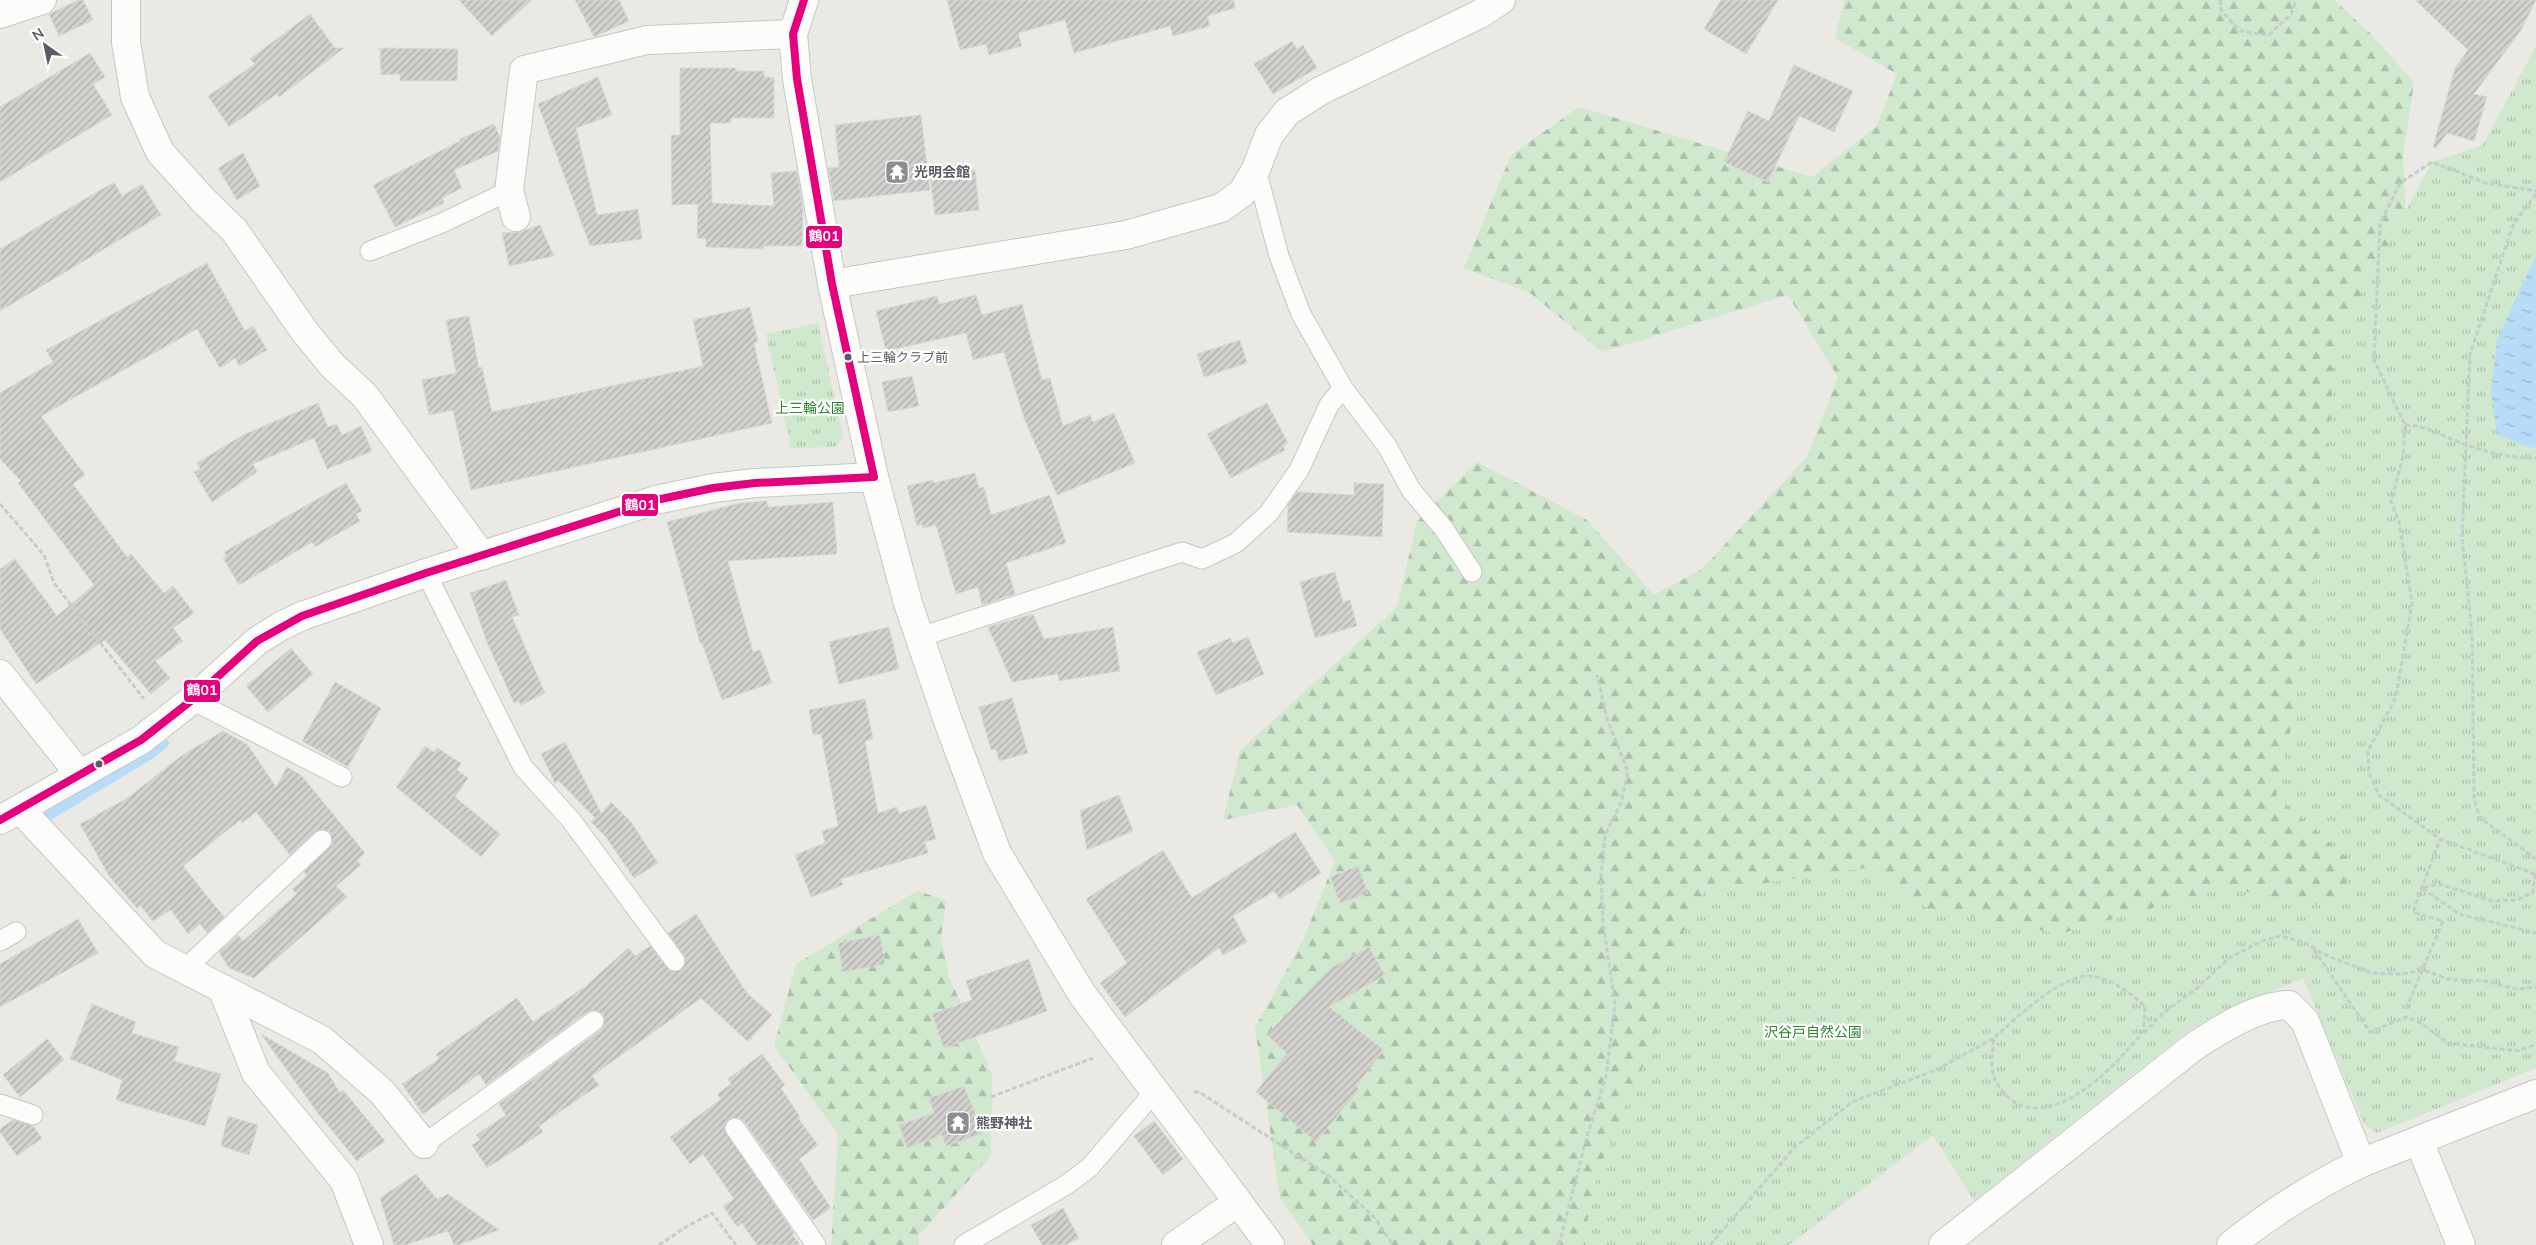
<svg xmlns="http://www.w3.org/2000/svg" width="2536" height="1245" font-family="Mulish,'Noto Sans JP',sans-serif">
	<style>
		.forest { fill: url(#forest-firs) }
		.park { fill: url(#park-tufts) }
		.water { fill: url(#water-ripples) }
		.lines { fill: none; stroke-linecap: round; stroke-linejoin: round }
		.stream { stroke: #b6dcf7; stroke-width: 10 }
		.building { fill: url(#building-hatch); stroke: #dad8d3 }
		.service-casing { stroke: #c6c7c6; stroke-width: 21 }
		.minor-casing { stroke: #c6c7c6; stroke-width: 30 }
		.tertiary-casing { stroke: #c6c7c6; stroke-width: 30 }
		.path { stroke: #c6ccc9; stroke-width: 3; stroke-dasharray: 5 2.5; stroke-linecap: butt }
		.service { stroke: #fcfcfb; stroke-width: 19 }
		.minor { stroke: #fcfcfb; stroke-width: 28 }
		.tertiary { stroke: #fcfcfb; stroke-width: 28 }
		.bus-1-casing { stroke: #fff; stroke-width: 11 }
		.bus-1 { stroke: #e5007d; stroke-width: 8 }
		.bus-dot { fill: #595d63; stroke: #fff; stroke-width: 2 }
		.labels { text-anchor: middle; dominant-baseline: central; stroke-width: 4.5; stroke-linejoin: round; paint-order: stroke }
		.bus-label { font-size: 13px; fill: #595d63; stroke: #fff; text-anchor: start }
		.poi-label { font-size: 14px; font-weight: bold; fill: #595d63; stroke: #fff; text-anchor: start }
		.park-label { font-size: 14px; fill: #2d872f; stroke: #fff }
		.line-badge { stroke: #fff; stroke-width: 2 }
		.badge-label { font-size: 14px; text-anchor: middle; font-weight: bold; fill: #fff }
	</style>
	<defs>
		<pattern id="forest-firs" width="22" height="20" patternUnits="userSpaceOnUse" patternTransform="scale(1.25)"><rect width="22" height="20" fill="#d0e8cd"/><path d="M5 1l3.5 6h-7zM16 11l3.5 6h-7z" fill="#acbfaa"/></pattern>
		<pattern id="park-tufts" width="24" height="20" patternUnits="userSpaceOnUse" patternTransform="scale(1.25)"><rect width="24" height="20" fill="#d0e8cd"/><path d="M3 7l-1-3M5 7V3M7 7l1-3M15 17l-1-3M17 17v-4M19 17l1-3" fill="none" stroke="#acbfaa"/></pattern>
		<pattern id="water-ripples" width="26" height="14" patternUnits="userSpaceOnUse" patternTransform="scale(1.25)"><rect width="26" height="14" fill="#b6dcf7"/><path d="M2 4q2-2 4 0t4 0M15 11q2-2 4 0t4 0" fill="none" stroke="#97b6cc"/></pattern>
		<pattern id="building-hatch" width="6" height="6" patternUnits="userSpaceOnUse" patternTransform="scale(1.25)"><rect width="6" height="6" fill="#d2d1ce"/><path d="M-1 1l2-2M0 6l6-6M5 7l2-2" fill="none" stroke="#adadab"/></pattern>
	</defs>
	<rect width="100%" height="100%" fill="#eae9e4"/>
	<g class="forest">
		<polygon points="1844,0 2334,0 2371,34 2414,83 2403,156 2413,366 2450,783 2300,970 2185,927 1783,1245 1313,1245 1280,1198 1255,1028 1303,940 1335,861 1297,805 1223,820 1240,751 1397,607 1417,521 1477,462 1587,520 1654,595 1702,569 1807,457 1838,377 1788,295 1602,352 1530,293 1464,268 1511,155 1579,107 1812,177 1876,127 1897,74 1835,38"/>
		<polygon points="917,891 946,900 941,938 949,976 992,1075 991,1156 918,1236 919,1245 831,1245 838,1134 774,1046 796,964"/>
	</g>
	<g class="park">
		<polygon points="2536,46 2536,255 2523,282 2531,448 2536,447 2536,1068 2377,1133 2364,1124 2303,978 2211,1017 2189,1030 1974,1201 1933,1135 1789,1245 1582,1245 1599,1169 1652,1046 1670,961 1702,893 1865,868 1925,907 2059,934 2224,888 2339,907 2351,861 2276,797 2291,725 2321,539 2336,340 2432,162 2483,145"/>
		<polygon points="818,323 843,436 836,447 791,448 766,334"/>
	</g>
	<polygon class="water" points="2536,255 2536,447 2531,448 2497,434 2491,391 2497,340"/>
	<g class="lines">
		<polyline class="stream" points="46,817 149,755 164,743"/>
	</g>
	<g class="building">
		<polygon points="79,0 83,0 93,20 59,36 49,14"/>
		<polygon points="459,0 532,0 492,36"/>
		<polygon points="575,0 619,0 629,21 594,37"/>
		<polygon points="947,0 1234,0 1235,8 1207,16 1210,26 1173,36 1170,26 1074,53 1065,20 1018,33 1022,46 989,55 986,44 960,50"/>
		<polygon points="1721,0 1778,0 1746,54 1704,29"/>
		<polygon points="2415,0 2536,0 2521,30 2474,94 2487,97 2474,141 2447,133 2436,148 2433,147 2455,68 2468,50"/>
		<polygon points="310,14 335,48 344,48 279,97 277,94 229,127 208,96 255,64 250,59"/>
		<polygon points="1292,41 1297,49 1303,45 1317,68 1273,94 1254,64"/>
		<polygon points="380,48 458,49 457,81 400,81 400,74 381,75"/>
		<polygon points="90,53 105,77 93,84 112,115 0,182 0,107"/>
		<polygon points="1794,65 1853,91 1834,132 1799,116 1768,182 1724,162 1748,111 1769,121"/>
		<polygon points="680,68 736,68 736,71 764,71 764,77 774,78 774,118 731,118 731,123 710,123 712,203 774,206 771,173 797,171 803,209 802,246 764,246 764,249 706,247 706,239 697,238 698,204 672,205 671,135 680,135"/>
		<polygon points="598,77 612,115 576,128 597,215 638,209 642,239 590,246 538,104"/>
		<polygon points="921,115 930,190 834,201 828,168 839,167 835,125"/>
		<polygon points="494,124 500,137 498,151 454,170 462,188 442,198 444,203 395,227 373,185 460,141 460,139"/>
		<polygon points="243,153 260,186 237,200 218,168"/>
		<polygon points="975,170 979,210 935,215 930,175"/>
		<polygon points="114,182 122,196 142,184 161,215 0,311 0,249"/>
		<polygon points="540,225 554,256 509,266 502,233 520,232"/>
		<polygon points="207,263 245,331 253,326 267,350 239,366 235,358 220,368 197,329 41,416 85,475 73,484 127,557 131,554 164,593 173,586 194,613 173,628 183,641 155,661 170,678 151,694 105,640 36,684 0,629 0,569 15,559 57,616 94,585 18,483 21,481 0,459 0,393 53,362 46,350"/>
		<polygon points="976,295 982,315 1022,304 1042,380 1050,378 1063,426 1090,415 1093,422 1114,413 1135,463 1057,495 1024,418 1004,352 973,360 966,333 886,351 876,311 937,296 939,304"/>
		<polygon points="750,307 758,342 754,343 772,423 471,490 453,410 429,415 422,380 456,373 446,320 469,316 479,368 482,367 492,412 703,366 693,320"/>
		<polygon points="1240,340 1247,363 1204,377 1197,354"/>
		<polygon points="912,376 919,406 888,412 882,382"/>
		<polygon points="318,403 328,427 337,424 342,435 361,426 372,451 327,469 314,438 253,464 257,472 212,502 194,472 200,469 197,463 243,435"/>
		<polygon points="1267,403 1288,443 1283,446 1285,450 1231,478 1207,434"/>
		<polygon points="975,473 979,488 984,487 991,515 1050,495 1066,543 1006,563 1015,594 982,605 978,587 956,594 936,525 923,528 922,524 917,526 907,486 933,480 934,483"/>
		<polygon points="346,483 362,511 356,514 360,521 315,547 312,542 239,585 223,558 227,556 224,552"/>
		<polygon points="1354,483 1384,484 1382,537 1287,532 1288,505 1297,492 1354,495"/>
		<polygon points="767,501 768,507 833,502 837,554 728,561 753,652 760,650 772,683 722,700 702,643 700,643 667,522 740,503"/>
		<polygon points="1335,572 1343,602 1350,600 1357,626 1315,638 1300,582"/>
		<polygon points="506,580 519,615 512,617 545,693 521,705 518,701 514,703 487,642 470,593"/>
		<polygon points="1033,614 1044,639 1113,627 1120,671 1059,681 1058,674 1012,682 988,627"/>
		<polygon points="889,627 899,669 839,684 829,642"/>
		<polygon points="1248,637 1264,674 1216,695 1197,652 1230,638 1233,643"/>
		<polygon points="291,648 313,674 268,712 246,686"/>
		<polygon points="335,682 381,708 348,767 302,741"/>
		<polygon points="1012,698 1028,753 999,761 996,749 991,750 979,707"/>
		<polygon points="865,699 873,739 865,741 878,813 897,807 899,813 926,805 936,839 925,842 928,853 841,879 843,885 811,897 795,855 825,843 822,831 838,826 821,734 813,735 809,710"/>
		<polygon points="223,731 248,745 276,787 287,767 301,775 365,853 357,860 361,865 336,886 347,897 254,978 229,968 219,952 238,935 243,941 297,894 292,889 307,876 304,872 333,844 330,832 320,829 315,832 290,855 256,812 242,823 240,820 183,866 224,917 207,933 200,924 188,934 171,910 153,921 140,905 137,908 109,876 80,824 126,799 184,754"/>
		<polygon points="565,742 601,813 611,802 631,822 658,863 634,878 605,836 591,822 595,818 559,781 555,783 541,754"/>
		<polygon points="425,746 434,752 437,748 461,763 457,770 468,778 455,797 500,834 481,857 396,787"/>
		<polygon points="1119,795 1133,831 1087,850 1080,811"/>
		<polygon points="1295,832 1321,873 1280,899 1274,891 1233,916 1247,942 1223,955 1219,948 1125,1017 1100,983 1127,963 1086,899 1163,850 1192,898"/>
		<polygon points="1358,866 1368,893 1340,903 1330,877"/>
		<polygon points="696,914 747,993 772,1015 748,1042 701,998 592,1076 599,1085 539,1126 543,1132 487,1168 472,1145 480,1140 476,1135 506,1115 499,1104 601,1030 605,1020 603,1014 593,1010 587,1012 486,1085 479,1074 423,1114 402,1084 439,1059 436,1054 517,998 533,1022 586,986 628,948 635,956 650,946 670,971 681,970 686,959 668,933"/>
		<polygon points="78,919 98,953 0,1007 0,964"/>
		<polygon points="880,935 885,964 843,972 838,943"/>
		<polygon points="1369,947 1385,975 1329,1007 1384,1050 1356,1086 1359,1089 1316,1142 1256,1092 1287,1053 1267,1035 1329,969"/>
		<polygon points="1029,959 1047,1011 944,1048 932,1014 972,1000 966,981"/>
		<polygon points="92,1004 136,1022 132,1033 179,1047 174,1061 221,1074 205,1126 116,1100 122,1080 70,1059"/>
		<polygon points="261,1034 328,1073 340,1093 343,1090 385,1141 357,1161 317,1112"/>
		<polygon points="47,1039 64,1060 20,1097 3,1075"/>
		<polygon points="762,1054 785,1085 781,1088 800,1117 798,1118 818,1145 799,1159 831,1208 813,1220 744,1121 739,1118 729,1119 724,1129 794,1233 792,1234 800,1245 757,1245 742,1223 737,1227 723,1206 734,1199 703,1154 690,1164 670,1137 721,1099 717,1094 731,1084 728,1079"/>
		<polygon points="964,1086 983,1133 946,1146 942,1135 907,1148 899,1125 934,1113 929,1098"/>
		<polygon points="228,1116 258,1125 249,1155 221,1146"/>
		<polygon points="13,1120 33,1126 42,1138 17,1156 0,1132 0,1129"/>
		<polygon points="1154,1121 1183,1159 1163,1175 1134,1136"/>
		<polygon points="416,1174 437,1199 448,1194 499,1230 458,1245 454,1245 448,1231 405,1245 394,1245 380,1198"/>
		<polygon points="1063,1208 1079,1238 1065,1245 1042,1245 1031,1225"/>
	</g>
	<g class="lines">
		<g class="service-casing">
			<g id="service">
				<polyline points="1256,169 1279,256 1301,314 1343,388 1387,446 1411,490 1444,529 1472,572"/>
				<polyline points="370,251 442,223 509,191"/>
				<polyline points="426,573 523,767 571,820 675,961"/>
				<polyline points="920,637 1182,552 1202,559 1236,543 1269,513 1299,470 1329,405 1343,388"/>
				<polyline points="192,700 342,777"/>
				<polyline points="0,941 16,932"/>
				<polyline points="186,968 322,840"/>
				<polyline points="0,1104 33,1115"/>
				<polyline points="735,1128 816,1245"/>
				<polyline points="424,1144 594,1021"/>
				<polyline points="964,1245 1066,1185 1089,1168 1156,1090"/>
			</g>
		</g>
		<g class="minor-casing">
			<g id="minor">
				<polyline points="126,0 126,42 135,97 160,152 204,201 234,230 305,332 332,365 365,396 482,556"/>
				<polyline points="0,14 42,0"/>
				<polyline points="516,217 509,191 524,70 647,40 793,34"/>
				<polyline points="832,284 1126,235 1221,208 1242,193 1256,169 1269,135 1287,112 1320,91 1480,14 1501,0"/>
				<polyline points="0,674 80,775"/>
				<polyline points="20,809 155,954 322,1040 382,1092 424,1144"/>
				<polyline points="0,820 141,740 192,700 257,641 281,626 302,616 426,573 656,500 713,488 755,483 874,477 908,603 948,721 997,853 1082,994 1238,1202 1176,1245"/>
				<polyline points="222,988 256,1073 344,1180 369,1245"/>
				<polyline points="2419,1141 2461,1245"/>
				<path d="M1943,1245l249,-197c25,-17 66,-43 97,-43l16,16 56,142"/>
			</g>
		</g>
		<g class="tertiary-casing">
			<g id="tertiary">
				<polyline points="804,0 793,34 797,79 832,284 874,477"/>
				<polyline points="1238,1202 1270,1245"/>
				<path d="M2231,1245c40,-32 84,-60 130,-82l175,-69"/>
			</g>
		</g>
		<g class="path">
			<polyline points="2220,0 2221,10 2240,31 2269,35 2291,14 2296,0"/>
			<polyline points="2536,194 2513,225 2470,354 2462,535 2472,634 2474,797 2479,817 2536,859"/>
			<path d="M2405,425c21,0 39,12 59,19 26,9 44,14 72,14"/>
			<polyline points="0,504 44,555 54,583 144,699"/>
			<polyline points="2535,874 2440,839 2379,795 2369,773 2368,751 2396,697 2412,603 2399,522 2391,501 2403,457 2405,425 2374,360 2380,224 2400,183 2432,162 2486,183 2536,191"/>
			<polyline points="2535,874 2533,892 2518,900 2493,901 2439,884 2422,888 2459,914 2536,933"/>
			<polyline points="2314,950 2370,1032 2406,1017 2419,1022 2448,1043 2518,1051 2536,1044"/>
			<polyline points="2406,1009 2443,921 2413,912 2440,839"/>
			<polyline points="2144,1033 2162,1014 2196,989 2229,958 2262,941 2280,936 2304,942 2325,955 2373,973 2400,974 2423,970 2451,980 2485,981 2517,989 2536,987"/>
			<polyline points="1194,1092 1199,1092 1329,1176 1375,1218 1393,1245"/>
			<polyline points="991,1097 1093,1058"/>
			<polyline points="659,1245 686,1227 712,1213 736,1245"/>
			<polyline points="1559,1245 1586,1140 1606,1076 1615,1004 1603,923 1601,875 1605,835 1621,803 1628,772 1607,719 1597,675"/>
			<path d="M1710,1245l85,-98 57,-45 86,-33 56,-31c-3,25 -6,40 14,59 37,34 96,-19 119,-47 5,-6 15,-14 16,-21 2,-7 1,-16 2,-23 -14,-12 -38,-31 -58,-30 -28,1 -72,43 -93,62"/>
		</g>
		<use href="#service" class="service"/>
		<use href="#minor" class="minor"/>
		<use href="#tertiary" class="tertiary"/>
		<g class="bus-1-casing">
			<polyline id="bus-1" points="0,820 141,740 192,700 257,641 302,616 426,573 656,500 713,488 755,483 874,477 832,284 797,79 793,34 804,0"/>
		</g>
		<use href="#bus-1" class="bus-1"/>
	</g>
	<defs>
		<g id="temple-square" transform="scale(1.25)"><rect x="-9" y="-9" width="18" height="18" rx="4" fill="#8c8e90" stroke="#fff"/><path d="M0-6L5-2H3V0L6.5 2.5H4V6H1.5V3h-3V6H-4V2.5H-6.5L-3 0V-2H-5Z" fill="#fff"/></g>
	</defs>
	<g fill-rule="evenodd">
		<use href="#temple-square" x="897" y="172"/>
		<use href="#temple-square" x="958" y="1123"/>
	</g>
	<g class="bus-dot">
		<circle cx="848" cy="357" r="4.5"/>
		<circle cx="99" cy="764" r="4.5"/>
	</g>
	<g class="labels">
		<g class="bus-label">
			<text x="857" y="357">上三輪クラブ前</text>
		</g>
		<g class="poi-label">
			<text x="914" y="172">光明会館</text>
			<text x="976" y="1123">熊野神社</text>
		</g>
		<g class="park-label">
			<text x="810" y="408">上三輪公園</text>
			<text x="1813" y="1032">沢谷戸自然公園</text>
		</g>
	</g>
	<g class="line-badge">
		<rect x="805" y="225" width="38" height="24" rx="5" fill="#e5007d"/>
		<rect x="621" y="493" width="38" height="24" rx="5" fill="#e5007d"/>
		<rect x="183" y="679" width="38" height="24" rx="5" fill="#e5007d"/>
	</g>
	<g class="badge-label">
		<text x="824" y="241">鶴01</text>
		<text x="640" y="510">鶴01</text>
		<text x="202" y="695">鶴01</text>
	</g>
	<g transform="translate(45 45) rotate(327)" stroke="#ffffff" stroke-width="4" paint-order="stroke">
	<path d="M0-4L9 19L0 12L-9 19Z" fill="#595d63"/>
	<text y="-8" font-size="14" font-weight="bold" text-anchor="middle" fill="#595d63">N</text>
	</g>
</svg>
